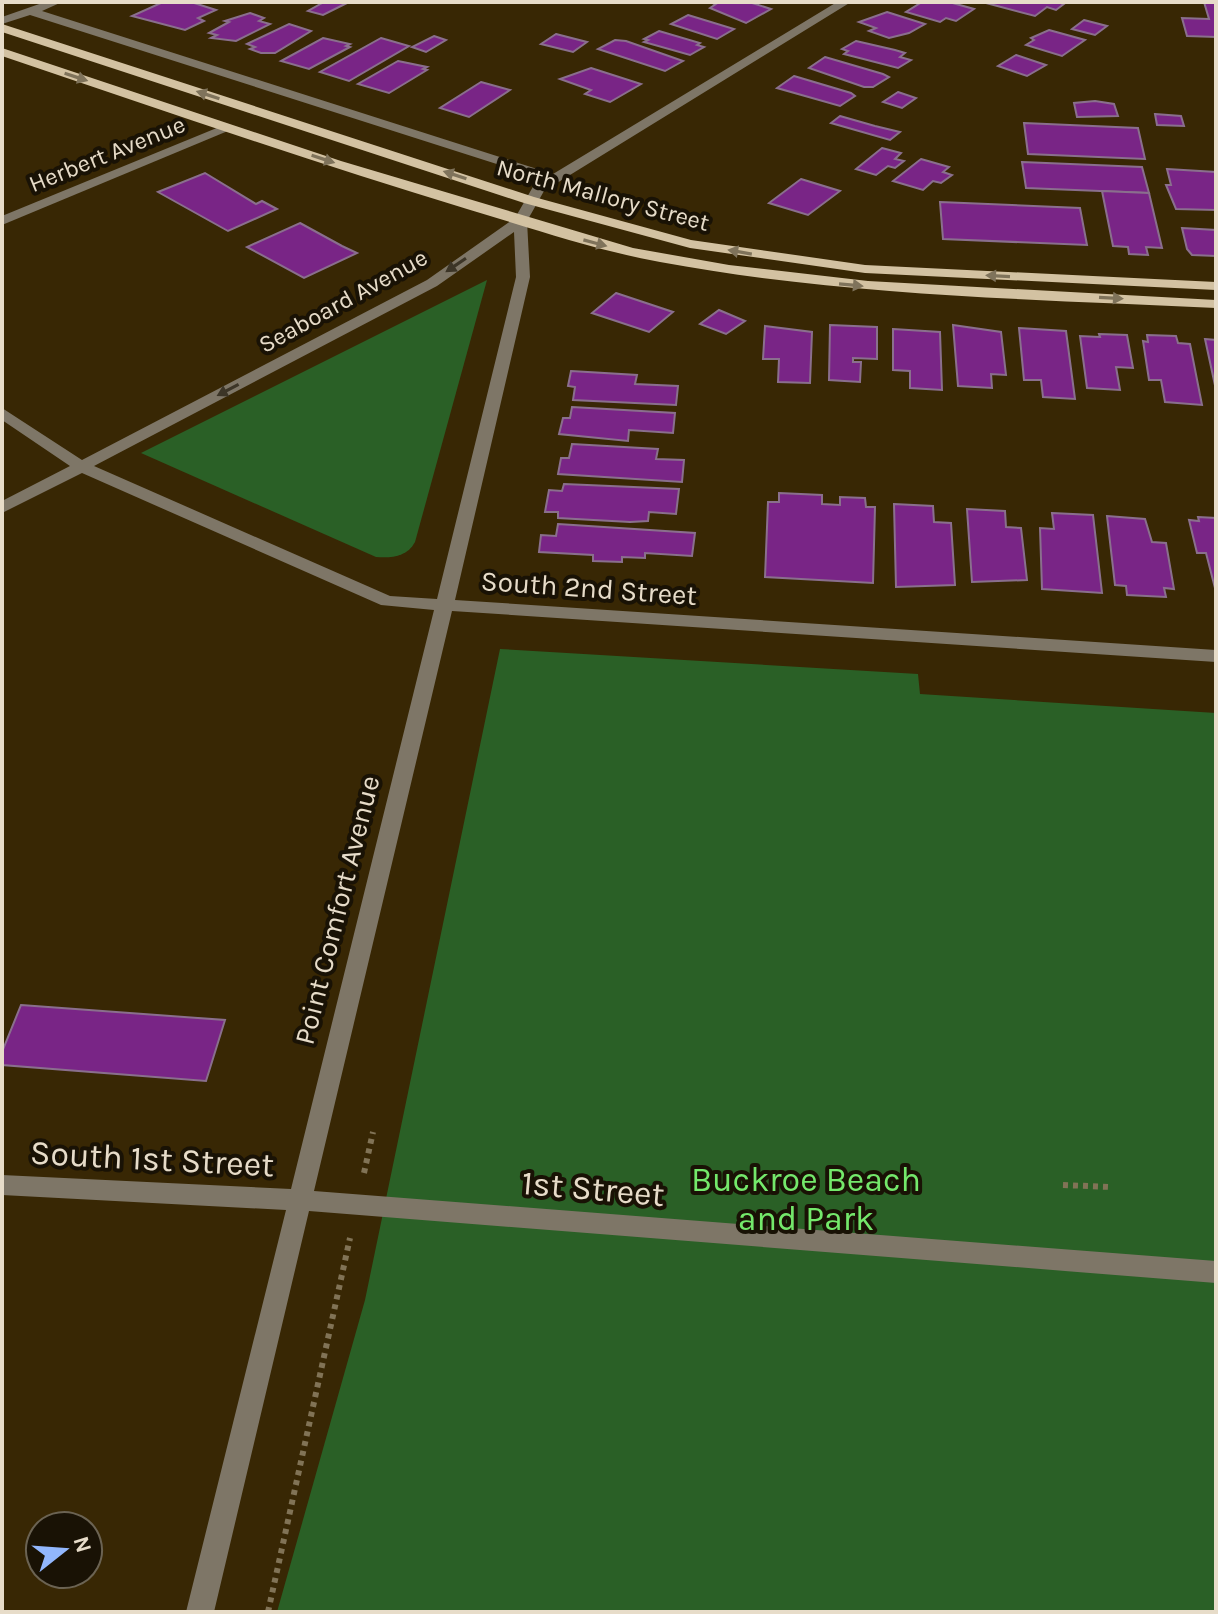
<svg xmlns="http://www.w3.org/2000/svg" width="1218" height="1614" font-family="Karla,sans-serif">
	<style>
		.green { fill: #2a6026 }
		.building { fill: #792586; stroke: #8a6f8d; stroke-width: 2 }
		.lines { fill: none; stroke-linecap: round; stroke-linejoin: round }
		.path { stroke: #817356; stroke-width: 6; stroke-dasharray: 5 5; stroke-linecap: butt }
		.minor { fill: #7e7667; fill-rule: evenodd }
		.major { fill: #d3c2a2; fill-rule: evenodd }
		.oneway { fill: #7f735b }
		.oneway2 { fill: #3c3527 }
		.labels { text-anchor: middle; dominant-baseline: central; stroke-width: 8; stroke-linejoin: round; paint-order: stroke }
		.far-street-label { font-size: 24px; fill: #e7dcc9; stroke: #191205 }
		.street-label { font-size: 28px; fill: #e7dcc9; stroke: #191205 }
		.near-street-label { font-size: 34px; fill: #e7dcc9; stroke: #191205 }
		.near-park-label { font-size: 34px; fill: #74e86b; stroke: #191205 }
	</style>
	<rect width="100%" height="100%" fill="#382704"/>
	<g class="green">
		<path d="M487,280l-72,262c-8,15 -23,16 -39,15l-235,-104z"/>
		<polygon points="500,649 918,674 920,694 1216,713 1216,1612 277,1612 365,1300"/>
	</g>
	<g class="building">
		<polygon points="163,2 191,2 216,10 198,18 204,21 185,30 132,16"/>
		<polygon points="324,2 349,2 323,15 308,11"/>
		<polygon points="708,2 749,2 771,9 746,23 710,8 716,4"/>
		<polygon points="922,2 949,2 974,9 956,21 946,18 940,22 906,12"/>
		<polygon points="1057,2 1064,4 1056,10 1047,7 1035,16 986,3"/>
		<polygon points="1204,2 1216,2 1216,37 1187,36 1182,18 1209,19"/>
		<polygon points="887,12 925,24 909,33 889,38 869,31 876,28 859,22"/>
		<polygon points="250,13 264,18 259,21 270,24 236,41 211,38 217,35 209,33 229,22 225,21"/>
		<polygon points="688,15 734,29 717,39 671,24"/>
		<polygon points="1084,20 1107,26 1095,35 1072,29"/>
		<polygon points="289,24 311,31 275,53 261,53 250,49 255,47 247,44"/>
		<polygon points="1049,30 1085,40 1062,56 1026,45 1034,40 1031,38"/>
		<polygon points="659,31 700,43 697,45 704,47 690,55 644,42 648,40 644,39"/>
		<polygon points="556,34 587,42 573,52 541,44"/>
		<polygon points="434,36 446,40 426,52 412,47"/>
		<polygon points="323,38 350,44 346,46 350,47 309,69 281,61"/>
		<polygon points="381,38 409,46 349,81 320,72"/>
		<polygon points="615,40 626,41 683,61 665,71 598,49"/>
		<polygon points="856,41 895,50 905,53 900,57 911,60 898,68 844,54 848,51 842,49"/>
		<polygon points="1016,55 1046,65 1027,76 998,66"/>
		<polygon points="825,57 883,74 889,77 873,87 864,87 809,68"/>
		<polygon points="398,61 427,67 423,69 427,70 389,93 358,84"/>
		<polygon points="591,68 641,84 610,102 585,94 591,90 560,79"/>
		<polygon points="794,76 851,93 855,96 840,106 777,88"/>
		<polygon points="481,82 510,90 469,117 440,108"/>
		<polygon points="898,92 916,98 902,108 883,102"/>
		<polygon points="1095,101 1114,104 1118,116 1077,117 1074,103"/>
		<polygon points="1155,114 1181,116 1184,126 1157,125"/>
		<polygon points="840,116 875,126 900,132 890,140 831,123"/>
		<polygon points="1024,123 1138,128 1145,159 1028,154"/>
		<polygon points="882,148 901,153 895,159 904,161 895,168 888,166 876,175 856,169"/>
		<polygon points="921,159 949,167 943,172 952,175 941,183 933,181 923,190 893,181"/>
		<polygon points="1022,162 1142,167 1149,193 1026,188"/>
		<polygon points="1167,169 1216,172 1216,210 1176,209 1166,185 1171,185"/>
		<polygon points="205,173 256,204 262,201 277,209 228,231 158,192"/>
		<polygon points="801,179 840,191 808,215 769,203"/>
		<polygon points="1102,191 1149,193 1162,248 1146,247 1148,255 1129,254 1128,247 1113,246"/>
		<polygon points="940,202 1080,208 1087,245 943,239"/>
		<polygon points="300,223 342,246 357,253 304,278 247,247"/>
		<polygon points="1182,228 1216,230 1216,256 1192,255 1187,249"/>
		<polygon points="616,293 673,312 649,332 592,313"/>
		<polygon points="719,310 745,321 726,334 700,324"/>
		<polygon points="830,325 877,327 877,359 853,358 853,362 861,362 860,382 829,380"/>
		<polygon points="953,325 1001,332 1006,375 991,374 992,388 958,386"/>
		<polygon points="765,326 812,332 810,383 778,382 779,359 763,359"/>
		<polygon points="1019,328 1066,331 1075,399 1043,397 1041,380 1024,380"/>
		<polygon points="893,329 940,332 942,390 910,388 910,371 893,370"/>
		<polygon points="1099,334 1127,335 1133,368 1116,367 1120,390 1087,388 1080,336 1100,337"/>
		<polygon points="1147,335 1176,336 1178,343 1190,344 1202,405 1165,402 1161,380 1149,380 1143,341 1148,342"/>
		<polygon points="1205,339 1216,340 1216,390"/>
		<polygon points="571,371 637,375 635,384 678,386 676,405 573,400 575,387 568,386"/>
		<polygon points="572,407 675,413 673,433 629,430 628,441 559,434 563,418 570,418"/>
		<polygon points="572,444 658,449 656,459 684,460 682,482 558,474 561,458 569,458"/>
		<polygon points="564,484 679,489 676,514 649,512 648,521 630,522 558,518 558,512 545,512 549,490 562,491"/>
		<polygon points="779,493 822,495 822,504 840,505 840,497 865,498 866,507 875,507 873,583 765,577 768,502 779,502"/>
		<polygon points="894,504 933,506 934,522 951,523 955,585 896,587"/>
		<polygon points="967,509 1005,511 1006,527 1021,528 1027,580 972,582"/>
		<polygon points="1052,513 1093,515 1102,593 1042,589 1040,528 1054,529"/>
		<polygon points="1107,516 1145,519 1152,542 1166,543 1174,589 1164,588 1166,597 1127,595 1126,586 1115,585"/>
		<polygon points="1198,517 1216,518 1216,592 1206,553 1197,553 1189,520 1199,521"/>
		<polygon points="558,524 695,533 692,556 645,553 645,558 622,557 622,562 593,561 593,555 539,552 541,535 556,536"/>
		<polygon points="21,1005 225,1020 206,1081 2,1065 2,1052"/>
	</g>
	<g class="lines">
		<g class="path">
			<polyline points="364,1173 373,1132"/>
			<polyline points="1063,1185 1111,1187"/>
			<polyline points="268,1612 350,1238"/>
		</g>
		<g class="minor">
			<path d="M45,2h17l-20,9 511,163 284,-172h14l-307,189 -17,30 3,56 -75,323 761,50v12l-764,-51 -138,580 902,70v22l-907,-72 -95,401h-28l100,-402 -284,-15v-20l289,14 143,-579 -53,-5 -299,-132 -80,40v-12l68,-35 -68,-46v-12l80,52 345,-180 88,-62 19,-33 10,-6 -514,-164 -28,9v-7zM514,232l2,45 -79,322 -47,-3 -296,-130 343,-180z"/>
			<polygon points="224,125 235,128 2,225 2,216"/>
		</g>
		<g class="major">
			<polygon points="2,24 534,197 691,240 865,265 1216,282 1216,290 865,273 690,248 524,203 2,32"/>
			<path d="M2,48l339,113 292,87 96,17 139,16 348,19v8c-186,-9 -373,-12 -556,-46 -66,-12 -129,-34 -193,-53 -156,-47 -311,-101 -465,-153z"/>
		</g>
	</g>
	<defs><path id="oneway-solid" d="M-6-.8H1V-3.2L6.5 0L1 3.2V.8H-6Z" transform="scale(2)"/></defs>
	<g class="oneway">
		<use href="#oneway-solid" transform="translate(76 77) rotate(18)"/>
		<use href="#oneway-solid" transform="translate(208 95) rotate(-162)"/>
		<use href="#oneway-solid" transform="translate(323 159) rotate(18)"/>
		<use href="#oneway-solid" transform="translate(455 175) rotate(-162)"/>
		<use href="#oneway-solid" transform="translate(595 243) rotate(15)"/>
		<use href="#oneway-solid" transform="translate(740 252) rotate(-170)"/>
		<use href="#oneway-solid" transform="translate(998 276) rotate(-177)"/>
		<use href="#oneway-solid" transform="translate(851 285) rotate(5)"/>
		<use href="#oneway-solid" transform="translate(1111 298) rotate(3)"/>
	</g>
	<g class="oneway2">
		<use href="#oneway-solid" transform="translate(456 265) rotate(146)"/>
		<use href="#oneway-solid" transform="translate(228 390) rotate(152)"/>
	</g>
	<g class="labels">
		<g class="far-street-label">
			<text transform="translate(107 154) rotate(-22)">Herbert Avenue</text>
			<text transform="translate(603 195) rotate(15)">North Mallory Street</text>
			<text transform="translate(343 301) rotate(-29)">Seaboard Avenue</text>
		</g>
		<g class="street-label">
			<text transform="translate(589 588) rotate(4)">South 2nd Street</text>
			<text transform="translate(337 910) rotate(-76)">Point Comfort Avenue</text>
		</g>
		<g class="near-street-label">
			<text transform="translate(152 1159) rotate(3)">South 1st Street</text>
			<text transform="translate(593 1189) rotate(5)">1st Street</text>
		</g>
		<g class="near-park-label">
			<text x="806" y="1180">Buckroe Beach<tspan x="806" dy="39">and Park</tspan></text>
		</g>
	</g>
	<rect width="1218" height="1614" fill="none" stroke="#e7dcc9" stroke-width="8"/>
	<g transform="translate(64 1550) rotate(73)"><circle r="38" fill="#191205" stroke="#6b6353" stroke-width="2"/>
	<path d="M0-6L14 30L0 20L-14 30Z" fill="#92b7fd"/>
	<text y="-12" font-size="22" font-weight="bold" text-anchor="middle" fill="#e7dcc9">N</text>
	</g>
</svg>
